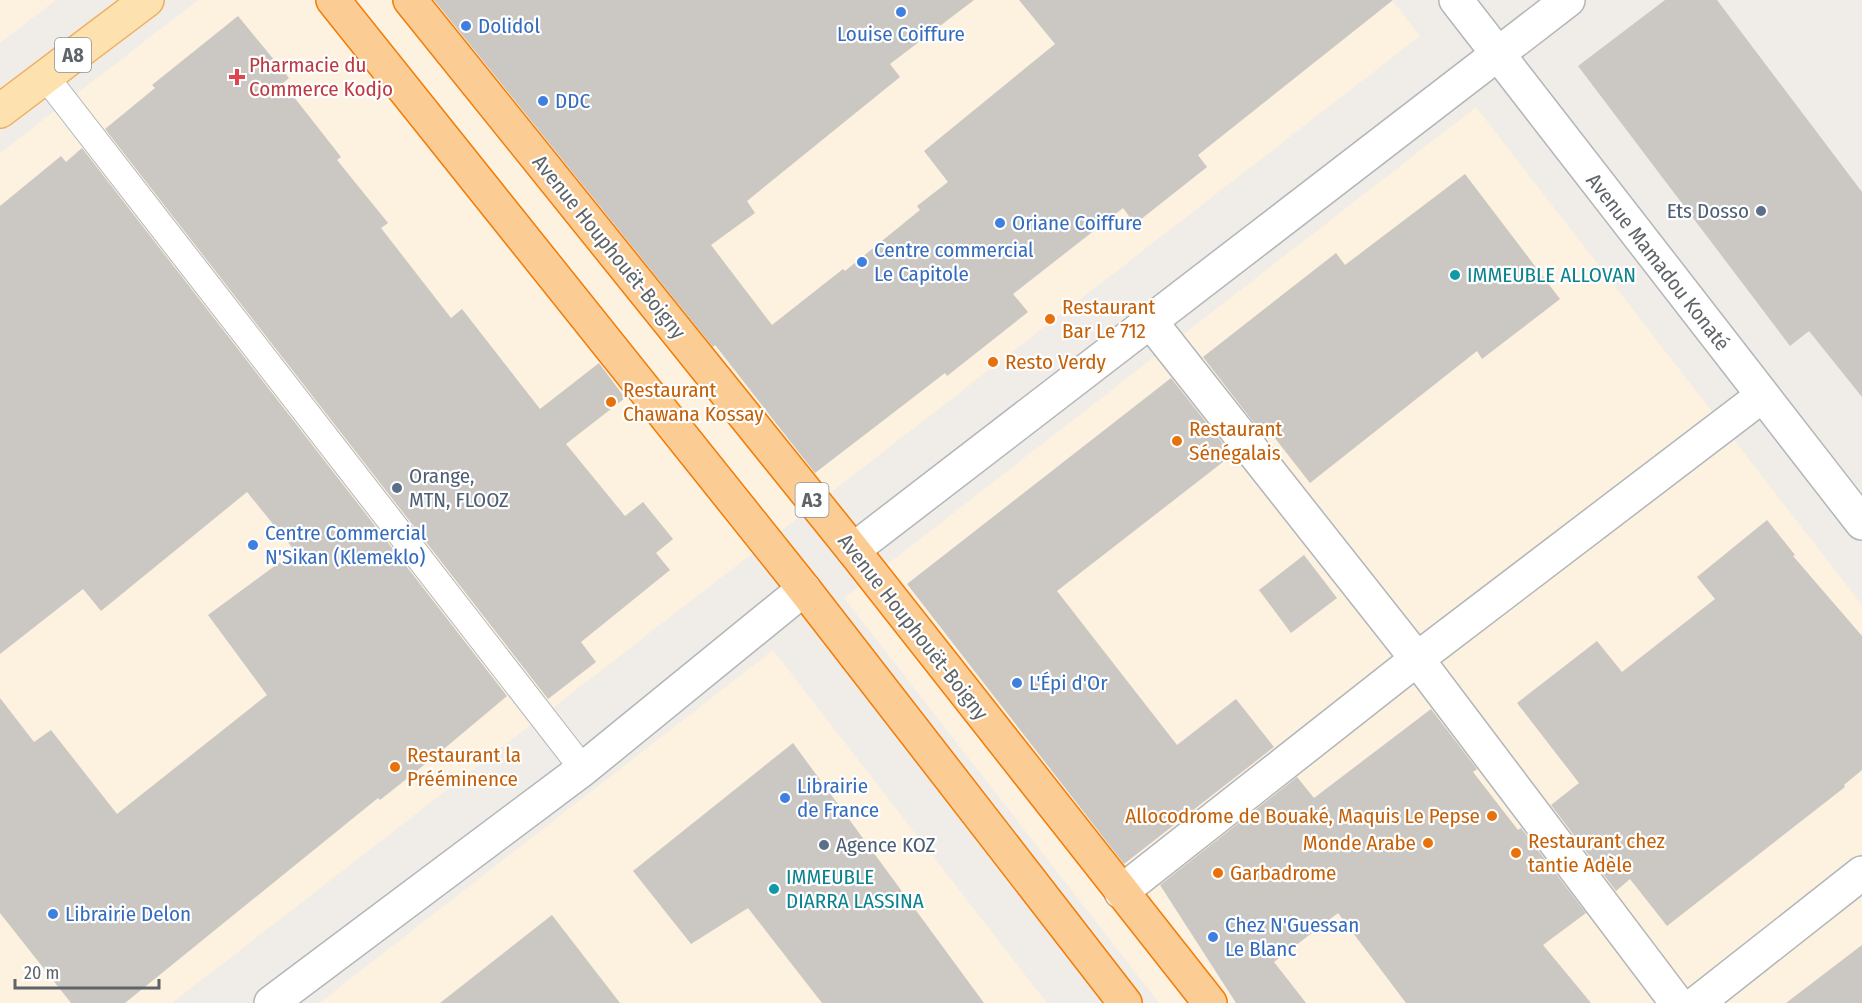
<svg xmlns="http://www.w3.org/2000/svg" width="1862" height="1003" font-family="'Fira Sans Condensed',sans-serif">
	<style>
		.commercial { fill: #fdf1df }
		.building { fill: #cbc7c3 }
		.lines { fill: none; stroke-linecap: round; stroke-linejoin: round }
		.lane-casing { stroke: #b2b6b9; stroke-width: 28 }
		.street-casing { stroke: #b2b6b9; stroke-width: 36 }
		.primary-casing { stroke: #efad62; stroke-width: 36 }
		.highway-casing { stroke: #f27c06; stroke-width: 36 }
		.lane { stroke: #fff; stroke-width: 26 }
		.street { stroke: #fff; stroke-width: 33 }
		.primary { stroke: #fde2af; stroke-width: 33 }
		.highway { stroke: #fbcd94; stroke-width: 33 }
		.shop-dot { fill: #3f7fe0; stroke: #fff; stroke-width: 2 }
		.health-dot { fill: #e0444e; stroke: #fff; stroke-width: 2 }
		.service-dot { fill: #5c6f8a; stroke: #fff; stroke-width: 2 }
		.culture-dot { fill: #0f9aa8; stroke: #fff; stroke-width: 2 }
		.food-dot { fill: #e8710a; stroke: #fff; stroke-width: 2 }
		.labels { text-anchor: middle; dominant-baseline: central; stroke-width: 4.5; stroke-linejoin: round; paint-order: stroke }
		.shield { fill: #fff; stroke: #8e9295; stroke-width: 1.5 }
		.shield-label { font-size: 20px; font-weight: bold; fill: #5e6467 }
		.shop-label { font-size: 21px; fill: #366cbe; stroke: #fff; text-anchor: start }
		.health-label { font-size: 21px; fill: #be3a42; stroke: #fff; text-anchor: start }
		.service-label { font-size: 21px; fill: #4e5e75; stroke: #fff; text-anchor: start }
		.street-label { font-size: 21px; fill: #5e6467; stroke: #fff }
		.culture-label { font-size: 21px; fill: #0d838f; stroke: #fff; text-anchor: start }
		.food-label { font-size: 21px; fill: #c56008; stroke: #fff; text-anchor: start }
	</style>
	<rect width="100%" height="100%" fill="#f0ece7"/>
	<g class="commercial">
		<polygon points="0,0 56,0 0,43"/>
		<polygon points="198,0 1392,0 1420,36 172,1003 0,1003 0,153"/>
		<polygon points="1476,107 1862,605 1862,1003 1159,1003 844,598"/>
		<polygon points="773,650 1047,1003 319,1003"/>
	</g>
	<g class="building">
		<polygon points="434,0 974,0 890,64 900,77 747,201 755,213 711,245 772,325 843,269 845,271 920,210 917,206 948,182 924,151 1055,44 1019,0 1393,0 1198,155 1207,167 1135,224 1123,208 1013,294 1028,312 947,376 945,373 815,473 715,345 713,347"/>
		<polygon points="1665,0 1717,0 1862,192 1862,397 1809,331 1790,346 1578,66"/>
		<polygon points="238,16 289,78 283,83 341,157 337,160 388,223 381,228 451,318 462,309 540,409 599,363 625,398 566,444 625,516 643,502 673,539 656,553 670,570 581,642 596,662 548,699 105,129 155,88 152,85"/>
		<polygon points="82,148 507,696 439,753 380,800 378,798 125,1003 71,1003 0,913 0,698 34,742 51,730 117,814 267,695 208,615 295,551 247,492 101,611 83,589 0,654 0,206 61,156 66,162"/>
		<polygon points="1465,174 1560,299 1482,359 1477,351 1310,483 1267,428 1261,432 1203,357 1336,253 1345,265"/>
		<polygon points="1171,378 1232,455 1057,591 1177,745 1236,699 1274,747 1124,864 907,584"/>
		<polygon points="1767,520 1795,555 1793,556 1862,636 1862,770 1844,785 1845,787 1667,926 1630,879 1616,891 1551,805 1579,783 1517,703 1597,641 1622,672 1715,599 1697,577"/>
		<polygon points="1304,555 1337,598 1291,633 1259,590"/>
		<polygon points="1431,709 1477,769 1473,772 1518,830 1521,828 1586,913 1543,945 1591,1003 1406,1003 1338,913 1274,962 1306,1003 1236,1003 1160,885 1297,777 1314,798"/>
		<polygon points="793,743 984,1003 822,1003 748,908 691,944 633,871"/>
		<polygon points="552,915 620,1003 440,1003"/>
		<polygon points="1862,945 1862,1003 1786,1003"/>
	</g>
	<g class="lines">
		<g class="lane-casing">
			<polyline id="lane" points="45,76 583,769"/>
		</g>
		<g class="street-casing">
			<g id="street">
				<polyline points="1456,0 1862,523"/>
				<polyline points="1150,321 1417,659 1677,1003"/>
				<polyline points="853,550 1568,0"/>
				<polyline points="1121,892 1417,659 1762,396"/>
				<polyline points="271,1003 583,769 804,589"/>
				<polyline points="1697,1003 1862,873"/>
			</g>
		</g>
		<g class="primary-casing">
			<polyline id="primary" points="0,111 147,0"/>
		</g>
		<g class="highway-casing">
			<g id="highway">
				<polyline points="333,0 804,589 1125,1003"/>
				<polyline points="410,0 853,550 1210,1003"/>
			</g>
		</g>
		<use href="#lane" class="lane"/>
		<use href="#street" class="street"/>
		<use href="#primary" class="primary"/>
		<use href="#highway" class="highway"/>
	</g>
	<g class="shop-dot">
		<circle cx="901" cy="12" r="6"/>
		<circle cx="466" cy="26" r="6"/>
		<circle cx="543" cy="101" r="6"/>
		<circle cx="1000" cy="223" r="6"/>
		<circle cx="862" cy="262" r="6"/>
		<circle cx="253" cy="545" r="6"/>
		<circle cx="1017" cy="683" r="6"/>
		<circle cx="785" cy="798" r="6"/>
		<circle cx="53" cy="914" r="6"/>
		<circle cx="1213" cy="937" r="6"/>
	</g>
	<path class="health-dot" d="M234 68h6v6h6v6h-6v6h-6v-6h-6v-6h6z"/>
	<g class="service-dot">
		<circle cx="1761" cy="211" r="6"/>
		<circle cx="397" cy="488" r="6"/>
		<circle cx="824" cy="845" r="6"/>
	</g>
	<g class="culture-dot">
		<circle cx="1455" cy="275" r="6"/>
		<circle cx="774" cy="889" r="6"/>
	</g>
	<g class="food-dot">
		<circle cx="1050" cy="319" r="6"/>
		<circle cx="993" cy="362" r="6"/>
		<circle cx="611" cy="402" r="6"/>
		<circle cx="1177" cy="441" r="6"/>
		<circle cx="395" cy="767" r="6"/>
		<circle cx="1492" cy="816" r="6"/>
		<circle cx="1428" cy="843" r="6"/>
		<circle cx="1516" cy="853" r="6"/>
		<circle cx="1218" cy="873" r="6"/>
	</g>
	<g class="labels">
		<g class="shield">
			<rect x="55" y="38" width="36" height="34" rx="4.5"/>
			<rect x="795.5" y="483" width="33" height="34" rx="4.5"/>
		</g>
		<g class="shield-label">
			<text x="73" y="55">A8</text>
			<text x="812" y="500">A3</text>
		</g>
		<g class="shop-label">
			<text x="478" y="26">Dolidol</text>
			<text x="901" y="34" text-anchor="middle">Louise Coiffure</text>
			<text x="555" y="101">DDC</text>
			<text x="1012" y="223">Oriane Coiffure</text>
			<text x="874" y="250">Centre commercial<tspan x="874" dy="24">Le Capitole</tspan></text>
			<text x="265" y="533">Centre Commercial<tspan x="265" dy="24">N'Sikan (Klemeklo)</tspan></text>
			<text x="1029" y="683">L'Épi d'Or</text>
			<text x="797" y="786">Librairie<tspan x="797" dy="24">de France</tspan></text>
			<text x="65" y="914">Librairie Delon</text>
			<text x="1225" y="925">Chez N'Guessan<tspan x="1225" dy="24">Le Blanc</tspan></text>
		</g>
		<g class="health-label">
			<text x="249" y="65">Pharmacie du<tspan x="249" dy="24">Commerce Kodjo</tspan></text>
		</g>
		<g class="service-label">
			<text x="1749" y="211" text-anchor="end">Ets Dosso</text>
			<text x="409" y="476">Orange,<tspan x="409" dy="24">MTN, FLOOZ</tspan></text>
			<text x="836" y="845">Agence KOZ</text>
		</g>
		<g class="street-label">
			<text transform="translate(609 247) rotate(51)">Avenue Houphouët-Boigny</text>
			<text transform="translate(1658 262) rotate(52)">Avenue Mamadou Konaté</text>
			<text transform="translate(913 627) rotate(52)">Avenue Houphouët-Boigny</text>
		</g>
		<g class="culture-label">
			<text x="1467" y="275">IMMEUBLE ALLOVAN</text>
			<text x="786" y="877">IMMEUBLE<tspan x="786" dy="24">DIARRA LASSINA</tspan></text>
		</g>
		<g class="food-label">
			<text x="1062" y="307">Restaurant<tspan x="1062" dy="24">Bar Le 712</tspan></text>
			<text x="1005" y="362">Resto Verdy</text>
			<text x="623" y="390">Restaurant<tspan x="623" dy="24">Chawana Kossay</tspan></text>
			<text x="1189" y="429">Restaurant<tspan x="1189" dy="24">Sénégalais</tspan></text>
			<text x="407" y="755">Restaurant la<tspan x="407" dy="24">Prééminence</tspan></text>
			<text x="1480" y="816" text-anchor="end">Allocodrome de Bouaké, Maquis Le Pepse</text>
			<text x="1528" y="841">Restaurant chez<tspan x="1528" dy="24">tantie Adèle</tspan></text>
			<text x="1416" y="843" text-anchor="end">Monde Arabe</text>
			<text x="1230" y="873">Garbadrome</text>
		</g>
	</g>
	<path d="M15 979v9h144v-9" fill="none" stroke="#5e6467" stroke-width="3"/>
	<text x="24" y="979" font-size="18" fill="#5e6467" stroke="#ffffff" stroke-width="4.5" paint-order="stroke">20 m</text>
</svg>
